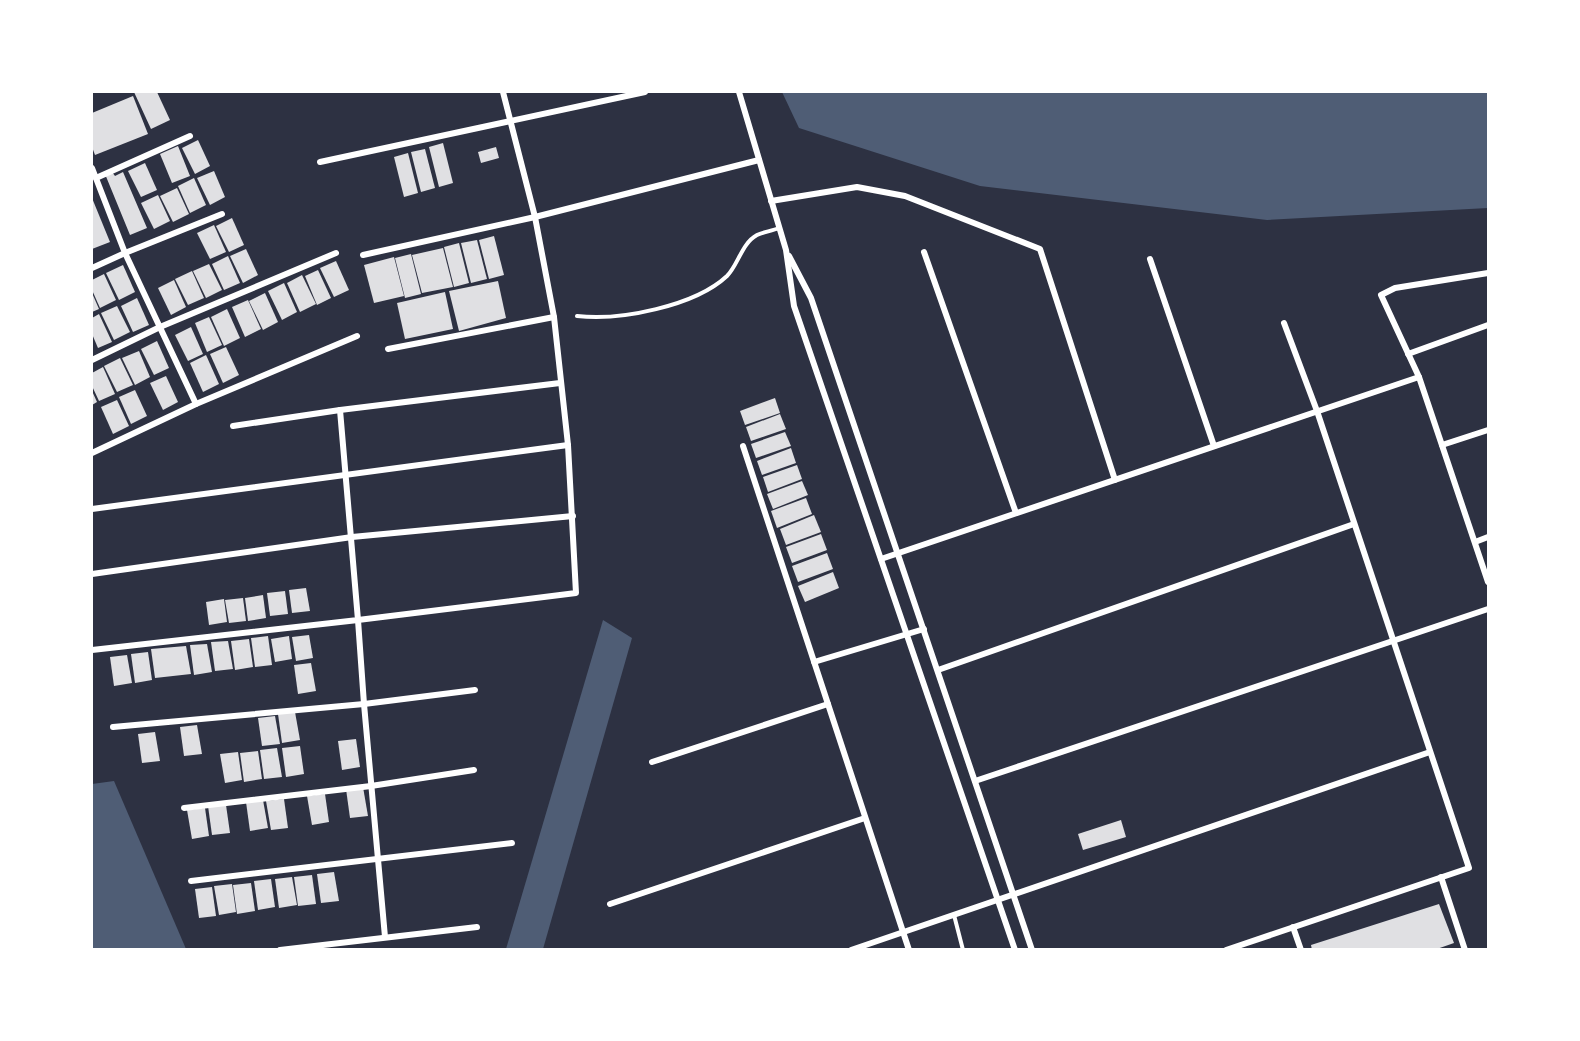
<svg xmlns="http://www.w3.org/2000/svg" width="1580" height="1041" font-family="'Titillium Web',sans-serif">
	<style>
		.water { fill: #4f5d75 }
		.building { fill: #e0e0e3 }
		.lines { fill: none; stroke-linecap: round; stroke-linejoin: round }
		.service { stroke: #fff; stroke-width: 4 }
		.minor { stroke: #fff; stroke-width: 6 }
	</style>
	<rect width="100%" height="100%" fill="#2d3142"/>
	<g class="water">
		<polygon points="782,92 1488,92 1488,208 1267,220 980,186 799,128"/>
		<polygon points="603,620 632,638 543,949 506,949"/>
		<polygon points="114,781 186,949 92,949 92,784"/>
	</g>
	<g class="building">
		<polygon points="134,92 157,92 170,120 151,129"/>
		<polygon points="133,96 148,134 95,155 92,147 92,113"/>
		<polygon points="198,140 210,166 195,174 182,148"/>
		<polygon points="443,143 453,183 439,187 429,147"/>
		<polygon points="178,146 190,176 172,183 160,154"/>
		<polygon points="496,147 499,158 481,163 478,152"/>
		<polygon points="425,149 435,188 421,192 411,152"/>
		<polygon points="408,153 418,193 404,197 394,157"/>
		<polygon points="145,163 157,190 141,197 128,171"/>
		<polygon points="214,171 225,197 210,205 197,178"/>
		<polygon points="112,172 115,176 123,172 147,228 130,235 105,174"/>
		<polygon points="194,178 206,205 190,213 178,186"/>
		<polygon points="177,188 189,214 173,222 160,196"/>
		<polygon points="158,195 170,221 154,229 141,203"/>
		<polygon points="92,198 110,242 92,249"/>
		<polygon points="232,218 244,245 229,252 216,226"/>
		<polygon points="214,225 226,252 210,259 197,233"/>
		<polygon points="494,236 504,275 489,279 479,240"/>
		<polygon points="477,240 487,279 471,283 461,243"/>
		<polygon points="459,243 469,283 454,287 444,247"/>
		<polygon points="443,248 453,287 422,293 412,255"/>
		<polygon points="246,249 258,275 243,283 230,256"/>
		<polygon points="411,254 421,294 405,298 395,258"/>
		<polygon points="228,256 240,283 224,290 212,264"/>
		<polygon points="394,257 404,296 374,303 364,265"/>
		<polygon points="336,261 349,290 334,297 320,268"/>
		<polygon points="209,264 222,290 206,298 193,271"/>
		<polygon points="123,265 135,292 119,300 106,273"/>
		<polygon points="318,270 331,298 317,305 305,276"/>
		<polygon points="192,271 204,298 188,305 175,279"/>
		<polygon points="104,274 116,300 100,308 92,290 92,280"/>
		<polygon points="302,275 316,304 300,312 287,283"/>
		<polygon points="174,280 186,307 171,315 158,288"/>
		<polygon points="498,281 506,318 459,331 449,291"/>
		<polygon points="284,283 297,312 282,320 268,291"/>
		<polygon points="445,292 453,329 405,339 397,303"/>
		<polygon points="92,293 99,309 92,312"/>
		<polygon points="265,293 278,322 263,330 249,301"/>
		<polygon points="137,298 149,325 133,332 121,306"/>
		<polygon points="248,300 261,329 245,337 232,307"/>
		<polygon points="117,306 130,332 114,340 101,313"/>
		<polygon points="227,309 240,338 224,346 211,317"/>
		<polygon points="99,314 112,342 98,348 92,334 92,318"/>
		<polygon points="209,317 222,345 207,352 195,323"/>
		<polygon points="191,327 203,354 188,361 175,335"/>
		<polygon points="157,341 169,368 154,375 141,349"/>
		<polygon points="226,347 239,375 223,383 210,354"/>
		<polygon points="139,351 150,377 135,385 122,358"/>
		<polygon points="206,355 219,384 203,392 190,363"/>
		<polygon points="120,358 133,385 117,392 104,366"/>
		<polygon points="103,367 115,394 99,401 92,386 92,373"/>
		<polygon points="166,376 178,402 163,410 150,383"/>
		<polygon points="135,390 147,416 131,424 119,397"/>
		<polygon points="92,391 97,402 92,405"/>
		<polygon points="775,398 780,413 745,425 740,411"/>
		<polygon points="117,400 129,426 113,434 101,407"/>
		<polygon points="780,414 786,429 751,441 746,427"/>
		<polygon points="785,432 791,446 756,458 751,444"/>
		<polygon points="791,448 796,463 762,475 757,461"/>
		<polygon points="797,465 802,479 768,492 763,477"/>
		<polygon points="802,481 808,495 773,509 767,494"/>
		<polygon points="806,498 812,514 777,528 771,511"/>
		<polygon points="814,515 821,532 786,545 780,529"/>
		<polygon points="821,534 827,550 792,563 786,547"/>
		<polygon points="827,553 833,569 798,582 792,566"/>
		<polygon points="833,572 839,588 805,602 798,586"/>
		<polygon points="306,588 310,611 292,613 289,590"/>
		<polygon points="285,591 288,614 270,616 267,593"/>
		<polygon points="263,595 266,618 248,621 245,598"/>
		<polygon points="243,598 246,621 229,623 225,600"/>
		<polygon points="224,599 227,622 209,625 206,602"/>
		<polygon points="309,635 313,658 296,661 292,637"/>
		<polygon points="268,636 272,665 255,667 251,638"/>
		<polygon points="289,636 292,659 275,662 271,639"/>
		<polygon points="249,639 253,667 235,670 231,641"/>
		<polygon points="228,641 233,669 215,671 211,642"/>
		<polygon points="207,644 212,672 194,675 190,645"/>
		<polygon points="186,646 191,674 155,678 151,649"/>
		<polygon points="148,652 152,680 135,683 131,654"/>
		<polygon points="127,655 132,683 114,686 110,657"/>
		<polygon points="311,663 316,691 298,694 294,665"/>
		<polygon points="295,712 300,740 282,743 278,714"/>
		<polygon points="275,716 280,744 262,746 258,718"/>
		<polygon points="197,725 202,754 184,756 180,727"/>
		<polygon points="155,732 160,761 142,763 138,734"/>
		<polygon points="356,739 360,767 342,770 338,741"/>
		<polygon points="300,746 304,774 286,777 282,748"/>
		<polygon points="277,748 282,777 264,779 260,750"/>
		<polygon points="258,751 262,779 244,782 240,753"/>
		<polygon points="238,752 242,780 225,783 220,754"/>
		<polygon points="363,787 368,816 350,818 346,789"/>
		<polygon points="325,794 329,822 312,825 307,796"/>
		<polygon points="284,799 288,828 271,830 266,801"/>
		<polygon points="263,800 268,828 250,831 246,802"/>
		<polygon points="226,805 230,833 212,835 208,806"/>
		<polygon points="205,808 209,836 192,839 187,810"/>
		<polygon points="1121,820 1126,837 1083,850 1078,834"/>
		<polygon points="334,872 339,901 321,903 317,874"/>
		<polygon points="312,875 316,904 298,906 294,877"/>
		<polygon points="292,877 297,905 279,908 275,879"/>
		<polygon points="271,879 275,907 258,910 254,881"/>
		<polygon points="251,883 255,911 237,914 233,885"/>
		<polygon points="232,884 236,912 219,915 214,886"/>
		<polygon points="212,887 216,916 199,918 195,889"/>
		<polygon points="1439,904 1454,943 1434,950 1312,950 1311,945"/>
	</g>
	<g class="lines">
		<g class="service">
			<path d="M577,316c43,5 118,-10 150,-40 11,-11 15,-33 30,-41 6,-3 15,-4 22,-7"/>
			<polyline points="954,915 963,950"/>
		</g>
		<g class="minor">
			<polyline points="739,92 786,250 794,306 1015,950"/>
			<polyline points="320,162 645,92"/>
			<polyline points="92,168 125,253 196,404"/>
			<polyline points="96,178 190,136"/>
			<polyline points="771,201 857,187 905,196 1040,249 1115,480"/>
			<polyline points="924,252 1016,513"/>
			<polyline points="363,255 535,217 759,160"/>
			<polyline points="789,256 811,298 1032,950"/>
			<polyline points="1150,259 1214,446"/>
			<polyline points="92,268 125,253 222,214"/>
			<polyline points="1488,273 1395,288 1381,295 1419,377 1488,582"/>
			<polyline points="388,349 554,317"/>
			<polyline points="1408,354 1488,325"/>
			<polyline points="92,360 160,327 336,253"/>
			<polyline points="233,426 340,410 560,383"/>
			<polyline points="1442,445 1488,430"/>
			<polyline points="743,446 909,950"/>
			<polyline points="92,453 196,404 357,336"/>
			<polyline points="92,509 568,445"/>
			<polyline points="1475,542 1488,537"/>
			<polyline points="881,559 1419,377"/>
			<polyline points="92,574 352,537 573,516"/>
			<polyline points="92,650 358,620 340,410"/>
			<polyline points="814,662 924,629"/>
			<polyline points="938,670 1354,524"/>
			<polyline points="113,727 364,704 475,690"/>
			<polyline points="652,762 828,704"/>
			<polyline points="975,781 1488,609"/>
			<polyline points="184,808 371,786 474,770"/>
			<polyline points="1441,877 1465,950"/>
			<polyline points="191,881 512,843"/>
			<polyline points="610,904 865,818"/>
			<polyline points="1293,927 1301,950"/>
			<polyline points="385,937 364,704 358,620 576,593 568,445 554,317 535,217 503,92"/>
			<polyline points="280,950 477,927"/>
			<polyline points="851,950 1430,752"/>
			<polyline points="1226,950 1469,868 1317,411 1284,323"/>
		</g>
	</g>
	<rect width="1580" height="1041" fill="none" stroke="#ffffff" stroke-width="186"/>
</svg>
